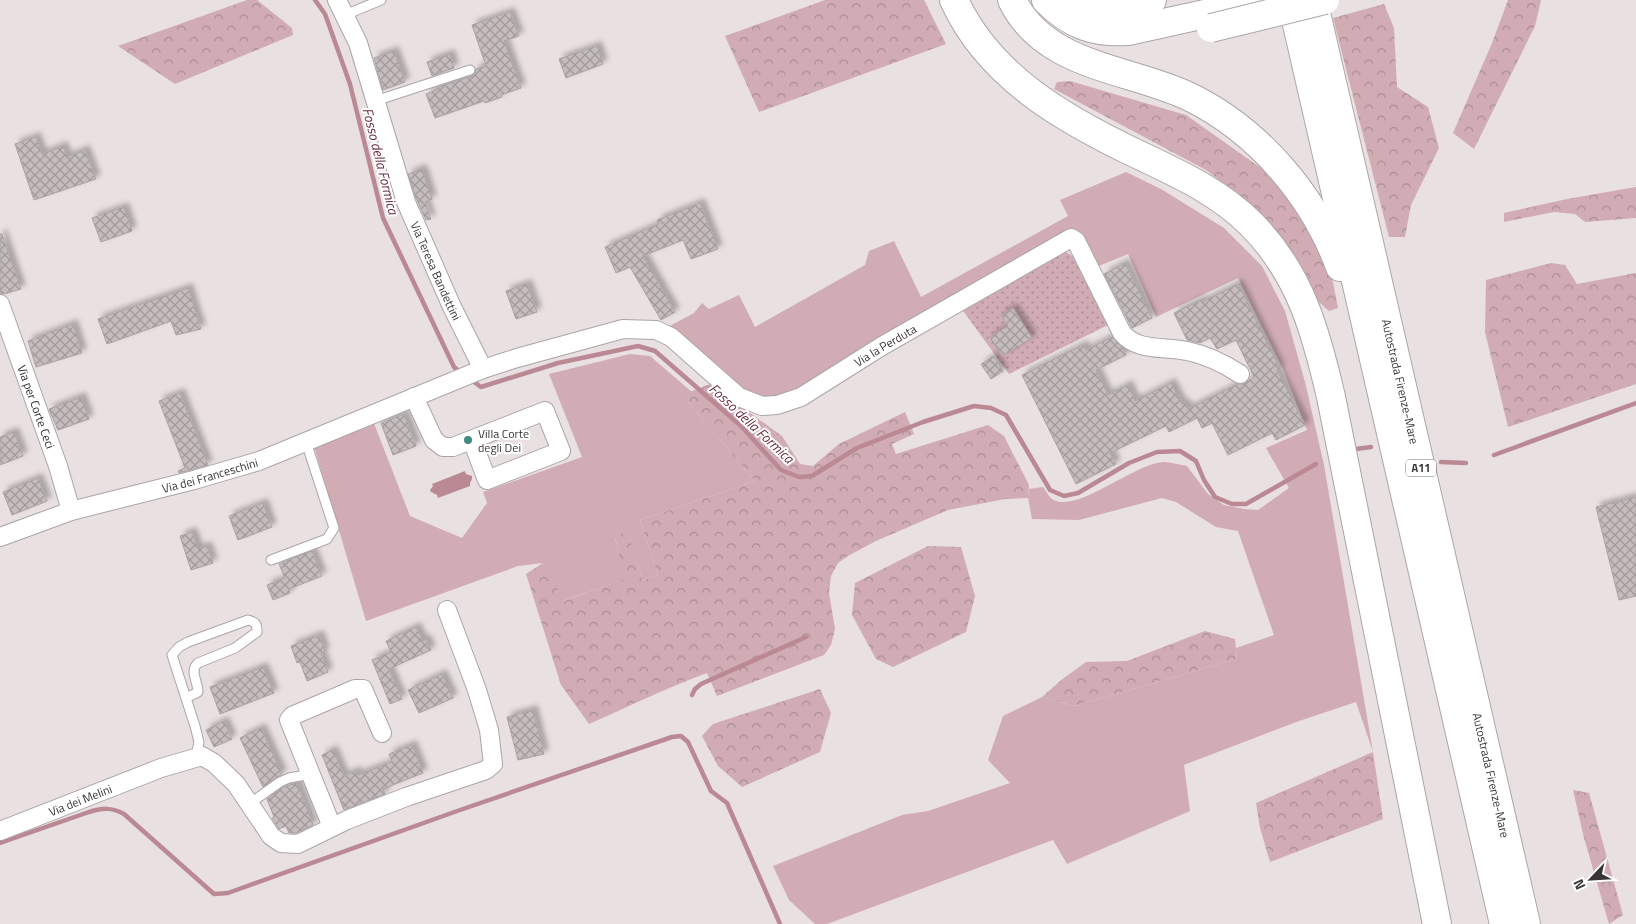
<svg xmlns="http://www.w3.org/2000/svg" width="1636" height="924" font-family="'Titillium Web',sans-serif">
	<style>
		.grass { fill: #d1acb4 }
		.forest { fill: url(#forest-crowns) }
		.park { fill: url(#park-dots) }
		.water { fill: #bb8994 }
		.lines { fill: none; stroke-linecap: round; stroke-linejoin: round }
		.stream { stroke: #bb8994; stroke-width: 4.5 }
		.building { fill: url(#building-cross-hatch); stroke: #aaa1a3; filter: url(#shadow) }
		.lane-casing { stroke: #ada4a6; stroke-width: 11 }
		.street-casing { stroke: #ada4a6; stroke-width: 20 }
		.primary-casing { stroke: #ada4a6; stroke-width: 30 }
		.highway-casing { stroke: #ada4a6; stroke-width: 30 }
		.lane { stroke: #fff; stroke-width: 9 }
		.street { stroke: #fff; stroke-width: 18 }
		.primary { stroke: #fff; stroke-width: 28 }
		.highway { stroke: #fff; stroke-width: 28 }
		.highway-bridge-casing { stroke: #ada4a6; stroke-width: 30; stroke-linecap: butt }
		.highway-bridge { stroke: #fff; stroke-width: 28 }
		.poi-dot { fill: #448980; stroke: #fff; stroke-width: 2 }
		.labels { text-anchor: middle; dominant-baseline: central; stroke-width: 4; stroke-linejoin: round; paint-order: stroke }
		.shield { fill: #fff; stroke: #747272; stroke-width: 1 }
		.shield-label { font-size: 11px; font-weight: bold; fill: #393536 }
		.street-label { font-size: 12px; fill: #393536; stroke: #fff }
		.poi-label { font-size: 12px; fill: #393536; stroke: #fff; text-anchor: start }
		.water-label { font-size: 14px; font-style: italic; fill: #68283b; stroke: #fff }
	</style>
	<defs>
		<pattern id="forest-crowns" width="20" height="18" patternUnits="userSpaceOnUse" patternTransform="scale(1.25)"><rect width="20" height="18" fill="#d1acb4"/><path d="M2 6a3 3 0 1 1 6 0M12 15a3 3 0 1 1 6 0" fill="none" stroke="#ab8d93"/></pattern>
		<pattern id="park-dots" width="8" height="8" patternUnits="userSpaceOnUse" patternTransform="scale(1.25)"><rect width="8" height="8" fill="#d1acb4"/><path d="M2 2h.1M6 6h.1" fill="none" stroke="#ab8d93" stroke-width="1.8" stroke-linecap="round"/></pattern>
		<pattern id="building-cross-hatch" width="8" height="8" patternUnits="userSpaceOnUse" patternTransform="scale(1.25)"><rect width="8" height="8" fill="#c5bcbe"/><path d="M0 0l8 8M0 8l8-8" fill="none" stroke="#a19a9b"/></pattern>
		<filter id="shadow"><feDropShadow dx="4.5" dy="-4.5" stdDeviation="2.5" flood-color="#0004"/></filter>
	</defs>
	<rect width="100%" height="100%" fill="#e9e0e1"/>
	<g class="grass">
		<path d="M1126,172l35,17 63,39 38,38 23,45 20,71 19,83 49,287 -17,-50 -57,19 -115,44 6,46 -123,53 -14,-24 -226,84h-12l-26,-24 -16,-34 129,-51 26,-4 82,-28 -22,-23 15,-44 39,-19 32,9 163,-47 -1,-11 38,-13 -36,-104 -22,-4 -40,-25 -14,-4 -83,22 -47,-1 -4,-21 1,-9 14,-2c3,4 6,10 9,12 24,16 82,-36 112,-37 7,0 16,3 23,4l21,28 16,11 20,4 14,1 31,-22 -23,-40 41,-18 -24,-61 -45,-91 -82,39 -28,-63 -34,14 -19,-39 -286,166 -32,4 -24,-14 -65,-58 26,-14 8,-10 7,6 30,-14 16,32 110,-62 4,-14 25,-10 27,56 147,-81 -8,-16z"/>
		<polygon points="630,354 650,356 692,392 683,396 755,481 640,520 658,575 643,580 627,533 615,537 625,579 563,601 543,563 518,566 366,621 310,433 368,408 410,516 462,538 487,503 483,492 582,457 549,374"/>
	</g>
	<g class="forest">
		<polygon points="247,0 257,0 292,28 293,35 175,84 118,46"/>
		<polygon points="825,0 924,0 946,44 759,112 725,36"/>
		<polygon points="1508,0 1541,0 1535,26 1474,149 1453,133 1492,43"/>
		<polygon points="1384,4 1394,28 1397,87 1428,107 1439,148 1411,205 1405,237 1389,237 1333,18"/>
		<polygon points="1070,81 1186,115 1261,168 1303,214 1330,267 1338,308 1329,311 1313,297 1250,204 1206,170 1054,89 1057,82"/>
		<polygon points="1636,187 1636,218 1585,222 1575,214 1554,212 1504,222 1504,213 1567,199"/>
		<polygon points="1551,263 1565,265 1577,284 1636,273 1636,384 1508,427 1485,332 1486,280"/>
		<path d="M710,384l72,52 18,28 13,2 26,-22 66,-32 9,22 -22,10 4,10 92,-29 16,11 25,49 -1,13 -23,1 -57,11 -72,31 -28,15 -10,7 -7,13 -2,17 6,36 -4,16 -7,10 -107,41 -10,-23c-41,15 -79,34 -118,51l-28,-39 -35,-111 17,-11 21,38 60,-22 -9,-43 12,-4 16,48 15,-5 -18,-55 115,-39 -73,-86z"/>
		<polygon points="928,546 961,547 975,596 966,632 893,667 876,659 852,615 855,583"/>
		<polygon points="1205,631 1235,639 1237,659 1074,706 1042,697 1060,681 1086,662 1127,661"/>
		<polygon points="820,689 831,713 820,752 742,787 718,766 702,736 713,724"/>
		<polygon points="1373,752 1383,819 1270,862 1260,828 1256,803"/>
		<polygon points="1573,790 1589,793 1623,915 1609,924 1584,838"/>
	</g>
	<polygon class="park" points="1064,251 1076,258 1110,324 1009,374 961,308"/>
	<polygon class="water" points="465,471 466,474 472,476 472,479 470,483 470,486 438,498 437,495 431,492 430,490 433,486 432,484"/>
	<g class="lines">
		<g class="stream">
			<polyline points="315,0 325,14 350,84 383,218 454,367 461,373"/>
			<polyline points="470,379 481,387 558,363 638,346 655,351 741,426 781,470 799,477 812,476 857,448 923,422 974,406 991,408 1006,415 1050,490 1064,496 1078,493 1129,463 1157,452 1180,451 1196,461 1204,480 1215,497 1232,504 1246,504 1316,464"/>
			<polyline points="1356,449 1371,447"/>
			<polyline points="1494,455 1636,403"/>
			<polyline points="1441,462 1466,463"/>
			<polyline points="692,695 695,689 701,684 806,637"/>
			<path d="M0,843l89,-31c14,-4 22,-5 35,2l90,80 14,-1 232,-83 212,-73 9,-1 7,6 23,49 16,12 53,121"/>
		</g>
	</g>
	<g class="building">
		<polygon points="510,12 519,36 504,41 521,88 501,95 502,97 485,103 484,101 435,118 426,94 437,90 436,88 472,76 475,74 476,69 486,66 472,25"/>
		<polygon points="597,46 603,64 566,78 559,59"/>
		<polygon points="394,51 405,82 383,90 374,58"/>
		<polygon points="450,54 454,68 432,76 427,62"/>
		<polygon points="36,137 42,154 63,146 67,157 85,150 96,179 34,200 15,144"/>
		<polygon points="422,169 432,199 425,202 431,219 426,220 416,198 408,174"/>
		<polygon points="700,203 718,249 691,259 683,240 643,256 675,312 661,320 630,267 616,273 605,247 659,224 657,220"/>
		<polygon points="124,207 132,231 101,242 92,218"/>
		<polygon points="0,234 2,234 21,289 4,294 0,294"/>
		<polygon points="1125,263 1152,318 1132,328 1104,274"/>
		<polygon points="527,284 537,312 516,319 506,291"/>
		<polygon points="1238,284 1280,369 1277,370 1305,425 1276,440 1272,433 1228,455 1212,423 1202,428 1197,418 1169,432 1166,426 1110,453 1116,464 1076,484 1022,375 1083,345 1086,350 1112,337 1122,347 1126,355 1096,370 1108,395 1128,385 1135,401 1171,383 1182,404 1185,403 1188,409 1238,384 1244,384 1254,377 1236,340 1217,349 1210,338 1200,343 1187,340 1174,313 1201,300 1202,302"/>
		<polygon points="188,288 201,329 176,335 171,321 107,344 98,319"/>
		<polygon points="1013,308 1032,338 1002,356 990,337 1008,326 1001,315"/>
		<polygon points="73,324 82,353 36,367 28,341"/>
		<polygon points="994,356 1003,371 991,379 981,364"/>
		<polygon points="180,393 208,465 179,473 178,471 185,468 159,401"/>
		<polygon points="81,397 89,419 58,430 49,409"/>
		<polygon points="404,414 416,446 393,455 381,423"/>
		<polygon points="14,432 23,456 0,465 0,437"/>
		<polygon points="38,478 47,501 12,515 3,492"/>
		<polygon points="1636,497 1636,596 1619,600 1596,507"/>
		<polygon points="263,503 272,527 238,540 229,516"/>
		<polygon points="192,532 198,549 207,546 213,563 191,570 180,536"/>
		<polygon points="312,551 322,576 289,589 290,593 273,600 267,585 285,578 279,564"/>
		<polygon points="416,627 423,641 426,639 431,650 389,669 402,699 390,704 372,660 391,652 386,641"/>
		<polygon points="319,635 325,652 321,653 328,672 307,681 300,662 297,663 291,646"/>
		<polygon points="263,667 274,693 220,714 210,687"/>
		<polygon points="442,674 453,698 419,713 408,690"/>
		<polygon points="533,710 544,754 518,760 507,717"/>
		<polygon points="224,721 232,739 214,747 206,730"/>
		<polygon points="261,728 282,774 263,787 240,738"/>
		<polygon points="412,745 423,773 383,789 385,794 344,810 322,755 333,750 344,776 356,771 358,775 392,762 389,754"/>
		<polygon points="297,783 313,825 296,833 289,833 286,826 279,829 272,818 274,817 267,799 283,787"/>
	</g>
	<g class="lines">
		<g class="lane-casing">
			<g id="lane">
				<polyline points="345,15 381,0"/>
				<polyline points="375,101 470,70"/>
				<polyline points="271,560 327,539 334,528 306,442"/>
				<path d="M186,698l12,-6c0,-11 -9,-21 0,-29l37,-15 22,-16c0,-8 -1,-10 -9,-12l-60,22 -9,5 -7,8 23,71 4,16 -3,15"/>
				<polyline points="249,804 280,782 289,778 311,774"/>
			</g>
		</g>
		<g class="street-casing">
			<g id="street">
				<path id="s1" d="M337,0l21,43 48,159 46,105 31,62"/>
				<path id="s2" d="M0,304l58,162 13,45"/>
				<polyline points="414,397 434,440 443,447 453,447 545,411 561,451 487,480 472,440"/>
				<path id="s3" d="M0,537l71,-26 123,-31 65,-19 224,-92 34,-11 106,-29 33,1 15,7 68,60 23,9 15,-1 24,-8 81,-51 189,-108 5,3 46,92c16,19 42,13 65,18 20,4 36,12 53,23"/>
				<polyline points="332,827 289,720 292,716 355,689 363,689 382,733"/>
				<path id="s4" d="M0,831l161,-63 41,-12 12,7 22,21 35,52 10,7 17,1 49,-24 59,-23 80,-27 7,-6 -4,-34 -12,-40 -30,-80"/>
			</g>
		</g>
		<g class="primary-casing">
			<path id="primary" d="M954,0c35,77 111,120 185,155 40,19 80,37 112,69 49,49 65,108 80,173l106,527"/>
		</g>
		<g class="highway-casing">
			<g id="highway">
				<path d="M1012,0c33,68 118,68 178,97 69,34 124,99 150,170"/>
				<path d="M1046,0c25,25 47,33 82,31l140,-31"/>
				<path d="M1072,6c27,12 56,7 80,-6"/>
				<path id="s5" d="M1316,13l210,911"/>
				<polyline points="1296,20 1504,924"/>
			</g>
		</g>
		<use href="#lane" class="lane"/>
		<use href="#street" class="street"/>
		<use href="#primary" class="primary"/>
		<use href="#highway" class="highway"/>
		<g class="highway-bridge-casing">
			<polyline id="highway-bridge" points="1211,28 1325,0"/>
		</g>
		<use href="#highway-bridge" class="highway-bridge"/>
	</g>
	<circle class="poi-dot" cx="468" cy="440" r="5"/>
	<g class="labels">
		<rect class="shield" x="1406" y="459.5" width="30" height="17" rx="4"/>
		<g class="shield-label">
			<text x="1421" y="468">A11</text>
		</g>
		<g class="street-label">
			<text stroke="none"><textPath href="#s1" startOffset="289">Via Teresa Bandettini</textPath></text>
			<text stroke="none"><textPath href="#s3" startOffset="962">Via la Perduta</textPath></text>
			<text stroke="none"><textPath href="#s5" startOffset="378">Autostrada Firenze-Mare</textPath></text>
			<text stroke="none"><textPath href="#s2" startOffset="109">Via per Corte Ceci</textPath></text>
			<text stroke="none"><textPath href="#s3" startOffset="219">Via dei Franceschini</textPath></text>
			<text stroke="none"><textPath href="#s5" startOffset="782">Autostrada Firenze-Mare</textPath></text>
			<text stroke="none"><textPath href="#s4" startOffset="86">Via dei Melini</textPath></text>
		</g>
		<g class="poi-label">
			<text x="478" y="433">Villa Corte<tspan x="478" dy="14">degli Dei</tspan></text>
		</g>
		<g class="water-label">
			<text transform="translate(381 161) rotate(76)">Fosso della Formica</text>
			<text transform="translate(752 423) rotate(43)">Fosso della Formica</text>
		</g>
	</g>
	<g transform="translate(1591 879) rotate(245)" stroke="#ffffff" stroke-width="4" paint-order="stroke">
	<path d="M0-4L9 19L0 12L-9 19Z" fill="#393536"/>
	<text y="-8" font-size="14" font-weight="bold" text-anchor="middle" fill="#393536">N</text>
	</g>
</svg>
